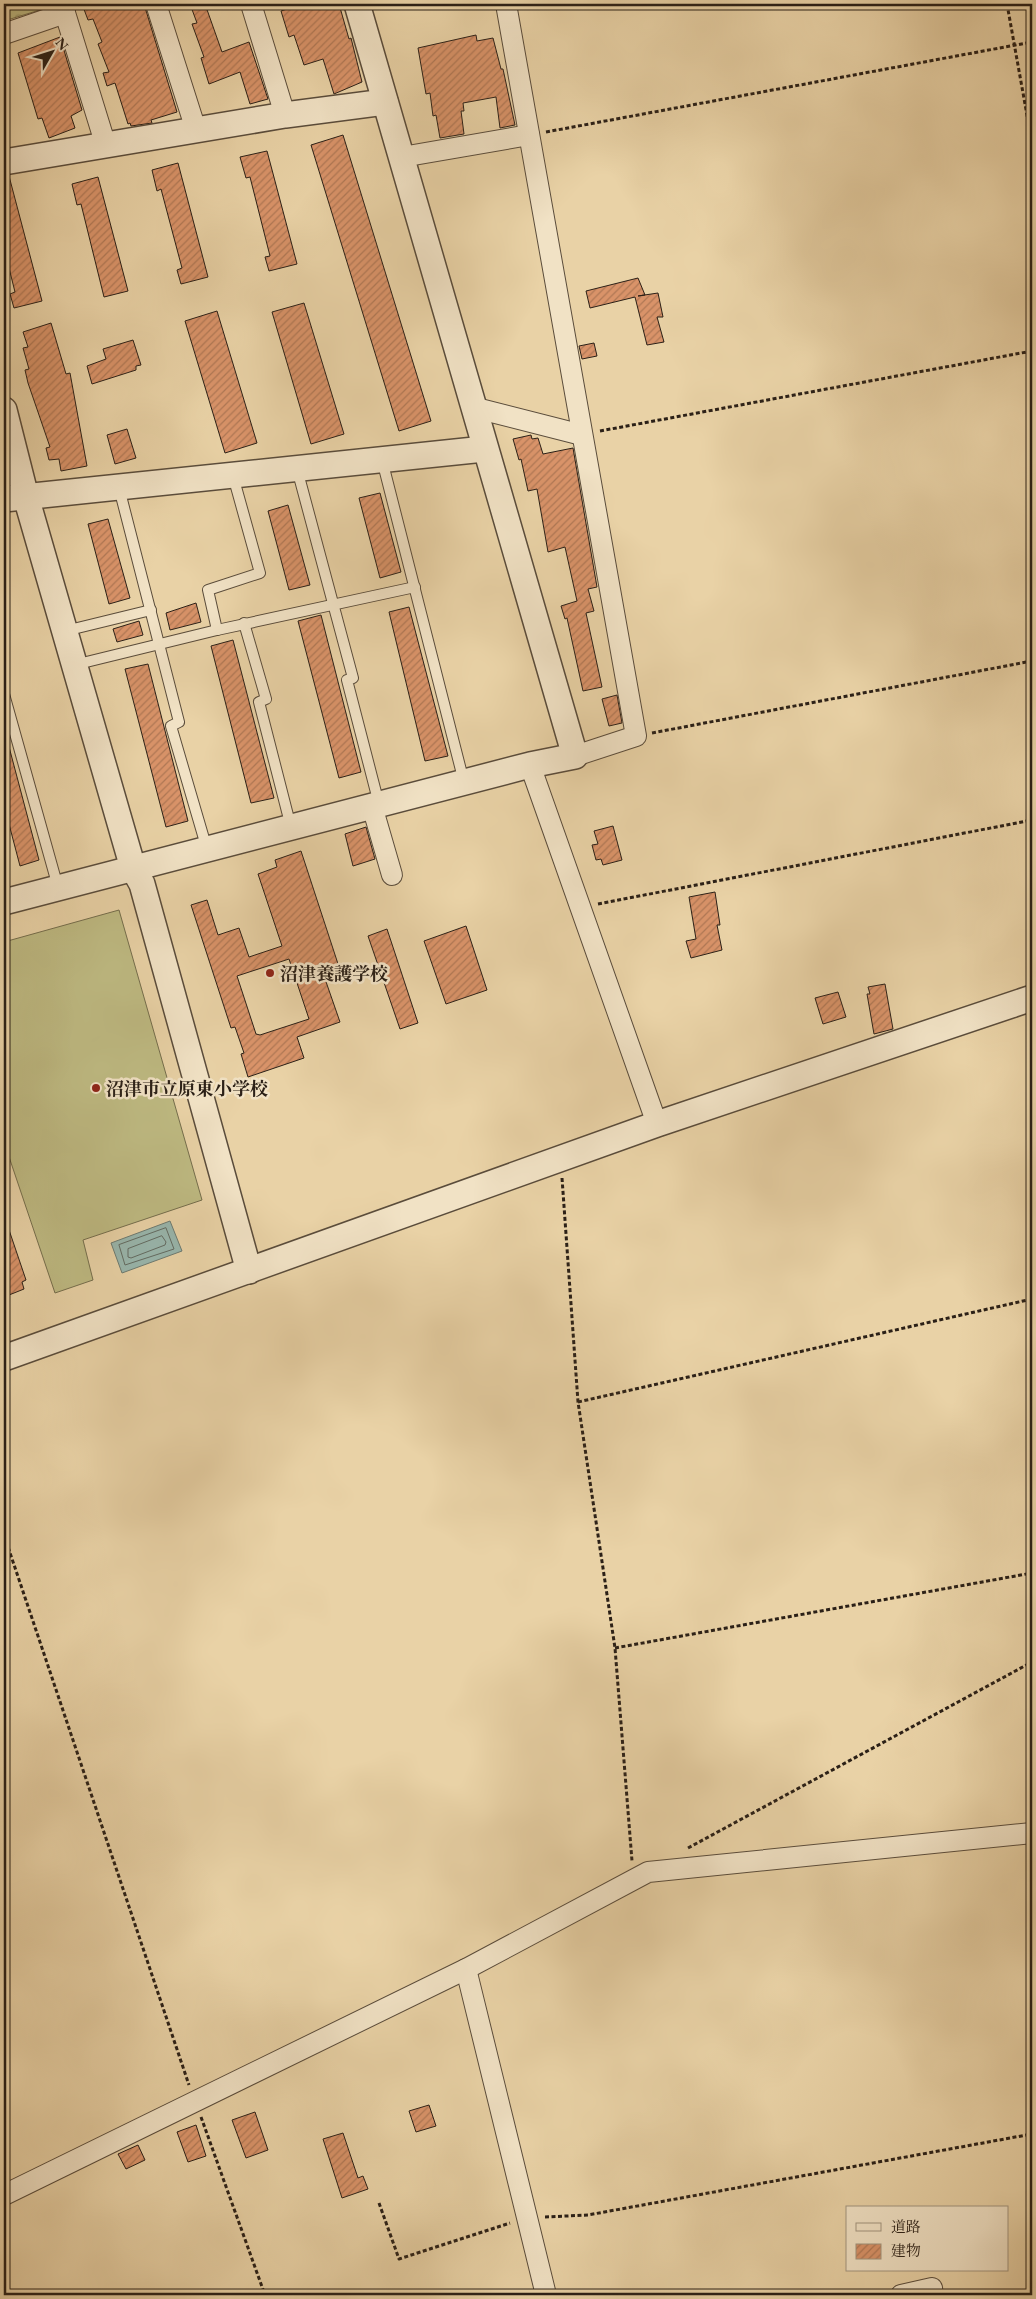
<svg xmlns="http://www.w3.org/2000/svg" width="1036" height="2299" font-family="'EB Garamond','Noto Serif JP',serif">
	<style>
		.park { fill: url(#park-crowns); stroke: #746d4c }
		.pitch { fill: #beba82; stroke: #746d4c }
		.water { fill: #98b6ad; stroke: #6c7a71 }
		.lines { fill: none; stroke-linecap: round; stroke-linejoin: round }
		.shore { stroke: #626b62; stroke-width: 1 }
		.building { fill: url(#building-hatch); stroke: #2b2017; fill-rule: evenodd }
		.service-casing { stroke: #5a4c3b; stroke-width: 12 }
		.minor-casing { stroke: #5a4c3b; stroke-width: 22 }
		.tertiary-casing { stroke: #5a4c3b; stroke-width: 28 }
		.path { stroke: #2b2017; stroke-width: 3; stroke-dasharray: 4 2.5; stroke-linecap: butt }
		.service { stroke: #f1e2c5; stroke-width: 10 }
		.minor { stroke: #f1e2c5; stroke-width: 20 }
		.tertiary { stroke: #f1e2c5; stroke-width: 25 }
		.poi-dot { fill: #8f2418; stroke: #f1e2c5; stroke-width: 2 }
		.labels { text-anchor: middle; dominant-baseline: central; stroke-width: 5; stroke-linejoin: round; paint-order: stroke }
		.poi-label { font-size: 18px; font-weight: bold; fill: #2b2017; stroke: #f1e2c5; text-anchor: start }
	</style>
	<defs>
		<pattern id="park-crowns" width="20" height="18" patternUnits="userSpaceOnUse" patternTransform="scale(1.25)"><rect width="20" height="18" fill="#beba82"/><path d="M2 6a3 3 0 1 1 6 0M12 15a3 3 0 1 1 6 0" fill="none" stroke="#9b9769"/></pattern>
		<pattern id="building-hatch" width="6" height="6" patternUnits="userSpaceOnUse" patternTransform="scale(1.25)"><rect width="6" height="6" fill="#d99369"/><path d="M-1 1l2-2M0 6l6-6M5 7l2-2" fill="none" stroke="#b07855"/></pattern>
	</defs>
	<rect width="100%" height="100%" fill="#e9d2a6"/>
	<filter id="stains"><feTurbulence type="fractalNoise" baseFrequency=".004" numOctaves="4"/><feColorMatrix values="0 0 0 0 .2 0 0 0 0 .09 0 0 0 0 .02 0 0 0 .5 -.17"/></filter>
	<radialGradient id="worn" r=".72"><stop offset=".6" stop-color="#630" stop-opacity="0"/><stop offset="1" stop-color="#630" stop-opacity=".3"/></radialGradient>
	<polygon class="park" points="4,4 55,4 56,5 4,21"/>
	<polygon class="pitch" points="119,910 202,1200 83,1240 93,1280 55,1293 4,1142 4,942"/>
	<polygon class="water" points="170,1221 182,1251 122,1273 111,1243"/>
	<g class="lines">
		<g class="shore">
			<polygon points="166,1228 174,1249 125,1265 119,1245"/>
			<polygon points="162,1236 166,1242 165,1245 131,1258 128,1257 128,1249"/>
		</g>
	</g>
	<g class="building">
		<polygon points="82,4 144,4 177,112 151,120 152,123 131,126 130,123 128,124 115,83 107,86 103,73 109,72 98,44 102,42 93,19 88,20"/>
		<polygon points="190,4 205,4 222,52 249,42 268,99 250,104 240,72 209,84 201,58 204,57 192,24 197,23"/>
		<polygon points="303,4 339,4 349,39 351,38 362,82 334,94 323,59 304,65 294,35 289,37 281,11"/>
		<polygon points="476,35 477,41 493,38 501,69 503,69 515,125 500,128 496,97 463,103 464,111 461,111 464,134 440,138 436,115 433,116 430,93 426,94 418,48"/>
		<polygon points="60,37 82,110 71,116 75,128 49,138 42,118 38,119 18,53"/>
		<polygon points="343,135 431,421 399,431 311,145"/>
		<polygon points="267,151 297,264 269,271 265,257 270,256 250,177 246,178 240,157"/>
		<polygon points="178,163 208,277 181,284 177,270 182,268 161,189 157,191 152,170"/>
		<polygon points="4,176 9,176 42,301 14,308 10,294 15,292 4,248"/>
		<polygon points="98,177 128,291 104,297 81,204 77,205 72,184"/>
		<polygon points="638,278 645,295 638,296 658,293 663,317 657,317 664,342 647,345 635,297 590,308 586,291"/>
		<polygon points="304,303 344,434 311,444 272,312"/>
		<polygon points="217,311 257,443 225,453 185,321"/>
		<polygon points="51,323 66,374 70,373 87,466 61,471 59,459 49,460 46,448 50,447 28,383 25,370 29,369 23,348 28,347 23,332"/>
		<polygon points="133,340 141,365 136,366 136,370 92,384 87,366 106,359 103,349"/>
		<polygon points="594,343 597,356 582,359 579,346"/>
		<polygon points="127,429 136,458 115,464 107,435"/>
		<polygon points="531,435 532,439 538,438 543,454 573,448 597,587 588,589 594,611 586,613 602,687 583,691 567,618 565,619 561,606 577,601 565,547 548,552 537,489 528,491 521,459 519,460 513,439"/>
		<polygon points="380,493 401,572 380,578 359,498"/>
		<polygon points="288,505 310,585 289,590 268,511"/>
		<polygon points="108,519 130,598 109,604 88,524"/>
		<polygon points="196,603 201,622 170,630 166,613"/>
		<polygon points="409,607 448,756 425,761 389,612"/>
		<polygon points="321,615 361,772 339,778 298,621"/>
		<polygon points="139,621 143,635 117,642 113,629"/>
		<polygon points="233,640 274,798 251,803 211,646"/>
		<polygon points="148,664 188,821 166,827 125,669"/>
		<polygon points="617,695 622,723 609,726 602,699"/>
		<polygon points="8,743 39,860 20,866 4,805 4,744"/>
		<polygon points="613,826 622,860 603,865 601,859 596,860 592,845 598,844 594,831"/>
		<polygon points="366,827 375,859 353,866 345,834"/>
		<path d="M301,851l39,119 -16,6 16,46 -43,15 7,21 -56,19 -7,-23 3,-1 -9,-26 -4,1 -40,-123 16,-5 11,35 21,-7 10,29 33,-11 -24,-72 19,-7 -2,-7zM289,959l20,60 -49,16 -4,-1 -19,-58z"/>
		<polygon points="715,892 720,925 717,925 722,950 691,958 686,941 696,939 689,897"/>
		<polygon points="466,926 487,990 446,1004 424,941"/>
		<polygon points="387,929 418,1023 400,1029 368,936"/>
		<polygon points="885,984 893,1029 874,1034 867,994 870,994 868,987"/>
		<polygon points="838,992 846,1017 823,1024 815,998"/>
		<polygon points="4,1221 6,1221 26,1280 22,1282 24,1289 4,1297"/>
		<polygon points="429,2105 436,2126 416,2132 409,2111"/>
		<polygon points="255,2112 268,2150 246,2158 232,2120"/>
		<polygon points="196,2125 206,2156 188,2162 177,2132"/>
		<polygon points="343,2133 358,2178 363,2176 368,2189 342,2198 323,2139"/>
		<polygon points="138,2145 145,2160 126,2169 118,2154"/>
	</g>
	<g class="lines">
		<g class="service-casing">
			<g id="service">
				<polyline points="382,460 464,782"/>
				<polyline points="297,469 353,678 347,680 379,804"/>
				<polyline points="119,488 179,722 171,726 207,849"/>
				<polyline points="244,623 266,699 259,702 291,827"/>
				<polyline points="217,630 415,587"/>
				<polyline points="65,631 151,610"/>
				<polyline points="74,665 217,630 208,590 260,573 233,476"/>
				<polyline points="4,694 58,887"/>
			</g>
		</g>
		<g class="minor-casing">
			<g id="minor">
				<polyline points="156,4 196,130"/>
				<polyline points="251,4 285,115"/>
				<polyline points="506,4 636,736 575,756"/>
				<polyline points="65,13 106,146"/>
				<polyline points="4,34 65,13 62,4"/>
				<polyline points="402,157 529,135"/>
				<polyline points="472,407 582,435"/>
				<polyline points="530,765 657,1124"/>
				<polyline points="372,806 392,875"/>
				<polyline points="466,1969 546,2295"/>
				<polyline points="4,2195 466,1969 648,1872 1032,1833"/>
				<polyline points="901,2295 932,2288 933,2295"/>
			</g>
		</g>
		<g class="tertiary-casing">
			<g id="tertiary">
				<polyline points="4,162 285,115 385,102"/>
				<polyline points="4,410 26,497 133,868 142,884 249,1271"/>
				<polyline points="4,499 484,449"/>
				<path d="M4,902l526,-137 45,-9c-75,-251 -146,-502 -218,-752"/>
				<polyline points="4,1358 657,1124 1032,998"/>
			</g>
		</g>
		<g class="path">
			<polyline points="1007,4 1032,143"/>
			<polyline points="546,132 1032,42"/>
			<polyline points="600,431 1032,351"/>
			<polyline points="652,733 1032,661"/>
			<polyline points="598,904 1032,820"/>
			<polyline points="562,1178 578,1402 615,1648 632,1861"/>
			<polyline points="578,1402 1032,1299"/>
			<polyline points="4,1535 189,2085"/>
			<polyline points="615,1648 1032,1573"/>
			<polyline points="688,1848 1032,1662"/>
			<polyline points="201,2117 265,2295"/>
			<polyline points="379,2203 399,2259 510,2223"/>
			<polyline points="545,2217 588,2215 1032,2134"/>
		</g>
		<use href="#service" class="service"/>
		<use href="#minor" class="minor"/>
		<use href="#tertiary" class="tertiary"/>
	</g>
	<g class="poi-dot">
		<circle cx="270" cy="973" r="5"/>
		<circle cx="96" cy="1088" r="5"/>
	</g>
	<g class="labels">
		<g class="poi-label">
			<text x="280" y="973">沼津養護学校</text>
			<text x="106" y="1088">沼津市立原東小学校</text>
		</g>
	</g>
	<rect width="1036" height="2299" fill="none" stroke="#e9d2a6" stroke-width="20"/>
	<rect x="5" y="5" width="1026" height="2289" fill="none" stroke="#2b2017" stroke-width="2.5"/>
	<rect x="10" y="10" width="1016" height="2279" fill="none" stroke="#2b2017"/>
	<rect x="846" y="2206" width="162" height="65" fill="#f1e2c5" stroke="#a2947f"/>
	<rect x="856" y="2223" width="25" height="8" fill="#f1e2c5" stroke="#a2947f"/>
	<text x="891" y="2232" font-size="15" fill="#2b2017">道路</text>
	<rect x="856" y="2244" width="25" height="15" fill="url(#building-hatch)" stroke="#a2947f"/>
	<text x="891" y="2256" font-size="15" fill="#2b2017">建物</text>
	<g transform="translate(52 52) rotate(51)" stroke="#f1e2c5" stroke-width="4" paint-order="stroke">
	<path d="M0-4L9 19L0 12L-9 19Z" fill="#2b2017"/>
	<text y="-8" font-size="14" font-weight="bold" text-anchor="middle" fill="#2b2017">N</text>
	</g>
	<rect width="100%" height="100%" filter="url(#stains)"/>
	<rect width="100%" height="100%" fill="url(#worn)"/>
</svg>
